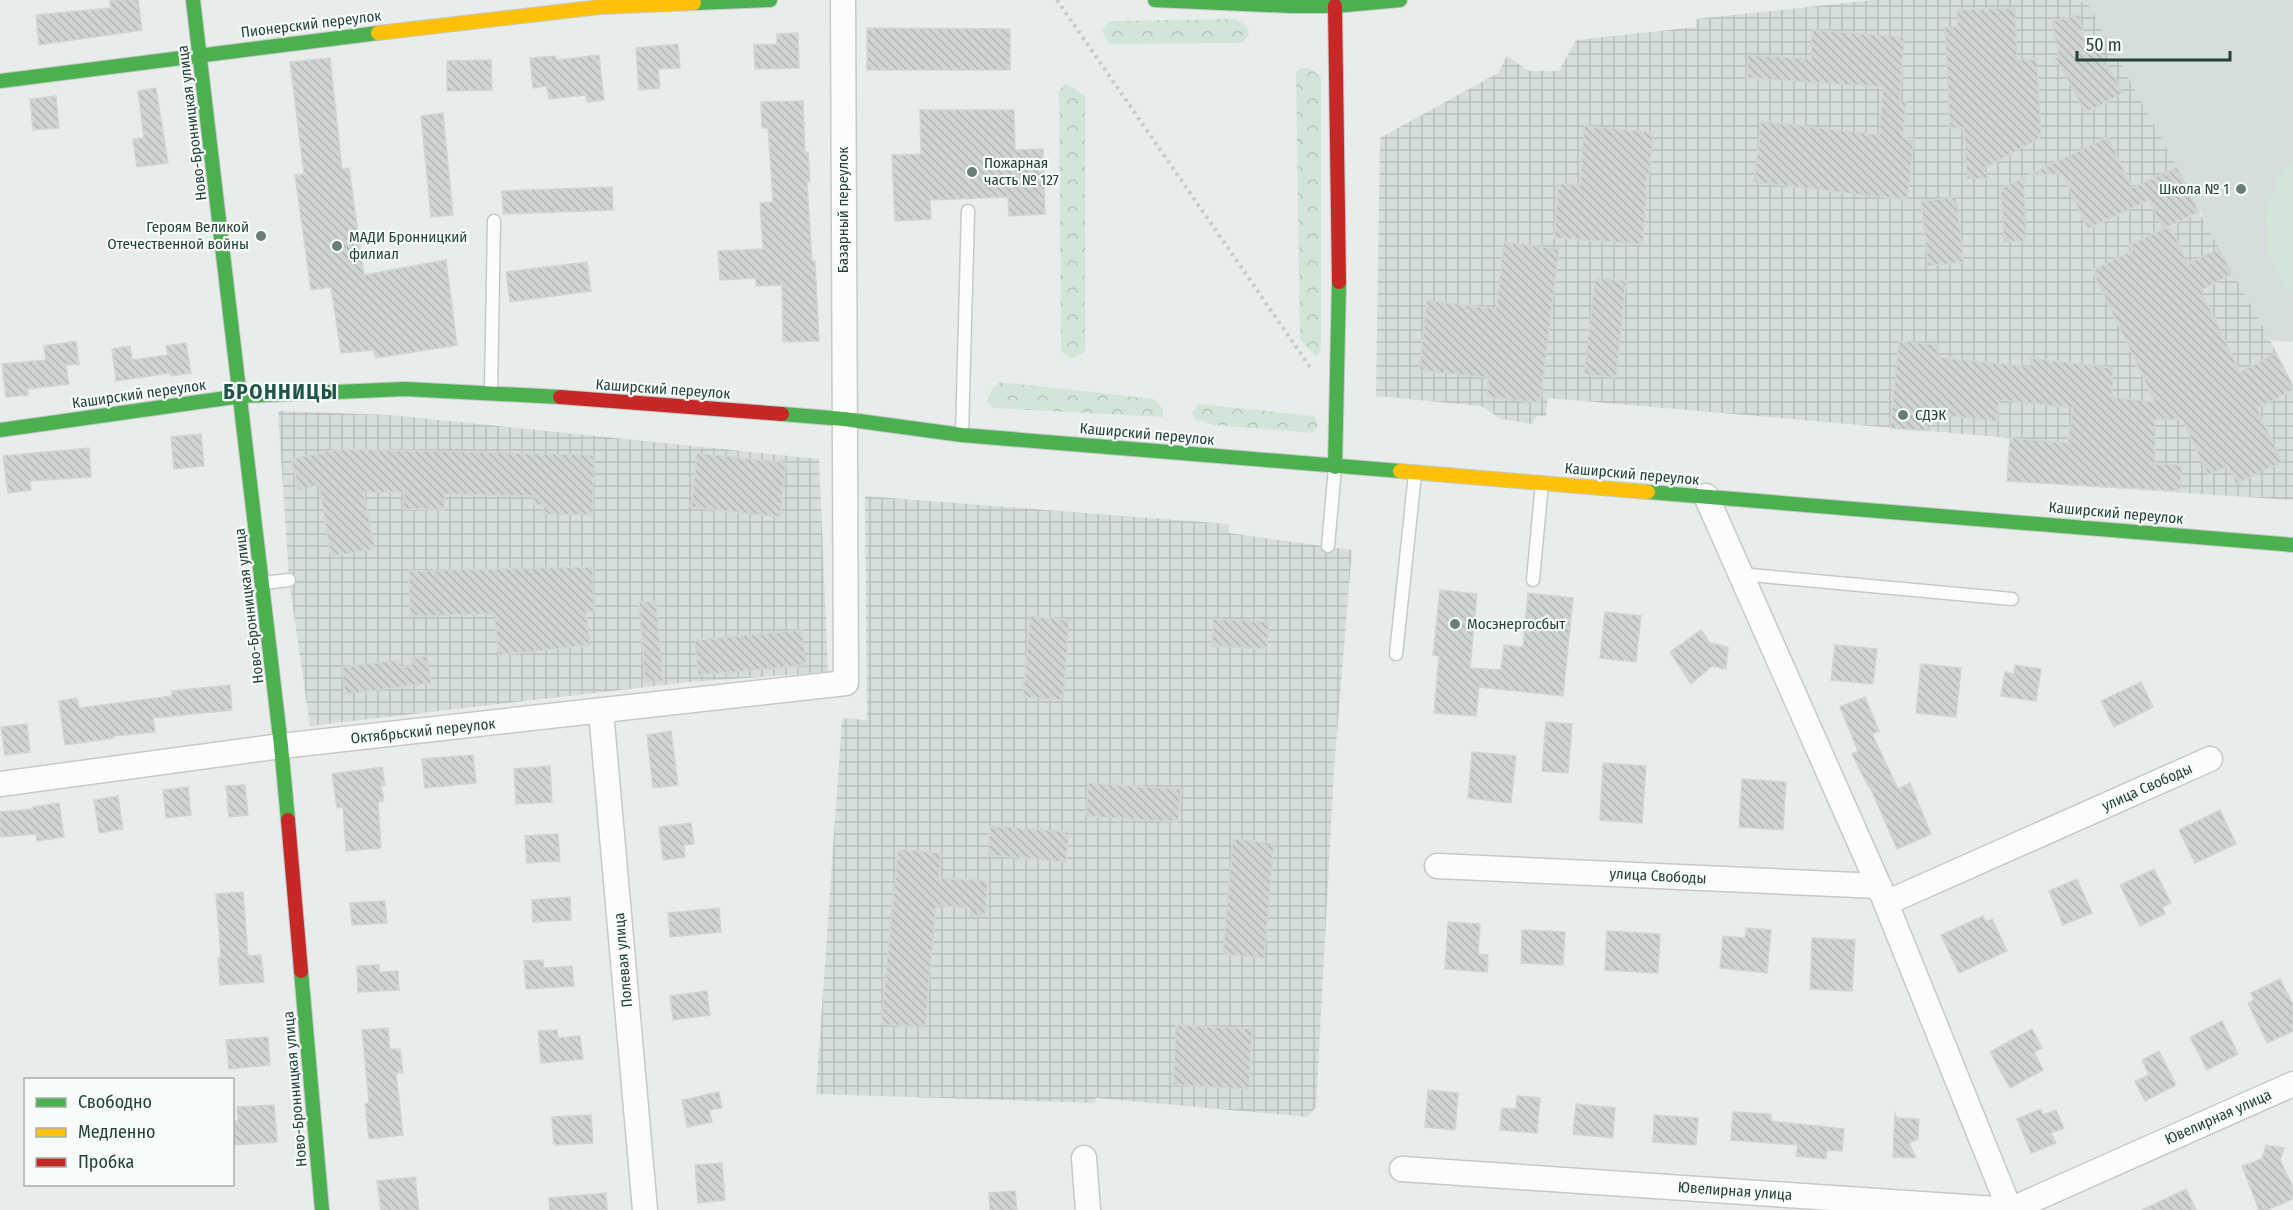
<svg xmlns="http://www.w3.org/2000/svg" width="2293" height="1210" font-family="'Fira Sans Condensed',sans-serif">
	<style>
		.built { fill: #d6dedb }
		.industrial { fill: url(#industrial-grid) }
		.green { fill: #d1e6d8 }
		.forest { fill: url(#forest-crowns) }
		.building { fill: url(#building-back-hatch); stroke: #d1d6d4; stroke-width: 1.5 }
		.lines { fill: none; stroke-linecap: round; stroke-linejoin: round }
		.lane-casing { stroke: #c5cac8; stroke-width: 15 }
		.street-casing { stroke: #c5cac8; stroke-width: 27 }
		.fast-casing { stroke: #c3cbc8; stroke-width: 16 }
		.slow-casing { stroke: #c3cbc8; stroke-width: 16 }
		.jam-casing { stroke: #c3cbc8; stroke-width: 16 }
		.path { stroke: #c3ccca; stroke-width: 4; stroke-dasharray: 3 4.5; stroke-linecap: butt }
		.lane { stroke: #fcfcfc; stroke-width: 12 }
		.street { stroke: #fcfcfc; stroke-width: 24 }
		.fast { stroke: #4caf50; stroke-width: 14 }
		.slow { stroke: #ffc107; stroke-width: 14 }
		.jam { stroke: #c62828; stroke-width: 14 }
		.poi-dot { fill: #697e78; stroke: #f7fbf9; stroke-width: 2 }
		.labels { text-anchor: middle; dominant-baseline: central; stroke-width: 4.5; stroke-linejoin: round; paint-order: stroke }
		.street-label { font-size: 15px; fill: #24423a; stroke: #f7fbf9 }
		.poi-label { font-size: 15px; fill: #24423a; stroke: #f7fbf9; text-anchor: start }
		.district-label { font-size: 21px; font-weight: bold; letter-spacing: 1.5px; fill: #1f5548; stroke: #f7fbf9 }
	</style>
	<defs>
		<pattern id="industrial-grid" width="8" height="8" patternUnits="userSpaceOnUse" patternTransform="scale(1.5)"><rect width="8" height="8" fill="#d6dedb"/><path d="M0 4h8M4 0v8" fill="none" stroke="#b8c0bd"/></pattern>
		<pattern id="forest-crowns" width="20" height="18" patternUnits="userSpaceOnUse" patternTransform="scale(1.5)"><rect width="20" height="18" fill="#d1e6d8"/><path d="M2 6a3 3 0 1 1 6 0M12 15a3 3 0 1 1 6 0" fill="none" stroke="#b3c6ba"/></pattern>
		<pattern id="building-back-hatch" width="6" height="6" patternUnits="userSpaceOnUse" patternTransform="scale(1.5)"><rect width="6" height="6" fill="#cfd4d2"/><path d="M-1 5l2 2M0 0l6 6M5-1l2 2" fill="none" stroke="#b2b7b5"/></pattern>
	</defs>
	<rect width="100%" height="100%" fill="#e8edeb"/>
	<polygon class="built" points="2072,0 2293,0 2293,342 2270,340 2232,274 2177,167 2088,5"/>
	<g class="industrial">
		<polygon points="1872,0 2072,0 2088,4 2177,167 2199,212 2270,340 2293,386 2293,500 2007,481 2010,438 1548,398 1546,416 1537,416 1532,424 1501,419 1481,406 1376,396 1380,138 1498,73 1507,56 1529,71 1559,71 1576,40 1696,27 1696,19"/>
		<polygon points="278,411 390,415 819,459 828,672 690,682 310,726 289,580"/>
		<polygon points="865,496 1229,524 1229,533 1352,550 1334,770 1316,1107 1308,1117 1096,1098 1095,1103 816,1094 842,718 867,720"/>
	</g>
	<polygon class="green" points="2293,161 2293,291 2286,285 2268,250 2266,214 2278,179"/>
	<g class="forest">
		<polygon points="1236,19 1247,27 1249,35 1242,43 1109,44 1102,31 1110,21"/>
		<polygon points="1301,68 1309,68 1321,77 1321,350 1316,357 1300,339 1296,73"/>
		<polygon points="1065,84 1074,88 1085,96 1085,351 1077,357 1070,358 1061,351 1059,91"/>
		<polygon points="1001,382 1154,399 1163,409 1163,417 993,408 987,401 992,389"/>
		<polygon points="1199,404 1314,416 1318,425 1313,433 1213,425 1195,419 1192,412"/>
	</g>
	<g class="building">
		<polygon points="110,0 138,0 142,30 39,45 36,15 111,8"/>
		<polygon points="2015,8 2017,60 2037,59 2041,137 1983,169 1988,178 1967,179 1964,128 1950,128 1945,27 1958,27 1957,10"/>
		<polygon points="2079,15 2086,48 2095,42 2123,93 2086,113 2055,57 2059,57 2052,21"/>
		<polygon points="867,28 1010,29 1010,70 867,70"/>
		<polygon points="1812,30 1904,37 1900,101 1906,102 1903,138 1914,139 1907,200 1754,182 1761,121 1879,135 1883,87 1747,78 1748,55 1811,59"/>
		<polygon points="798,33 799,68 755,69 754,45 777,44 777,34"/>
		<polygon points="678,44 680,68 658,69 660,88 639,90 636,48"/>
		<polygon points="599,55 604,100 587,102 586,95 549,99 547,86 533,88 530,58 556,56 556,60"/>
		<polygon points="330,58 342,169 349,168 364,275 446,260 457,345 376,358 373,350 341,353 331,287 311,290 295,175 304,174 290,62"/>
		<polygon points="491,60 492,90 447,91 447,61"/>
		<polygon points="156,88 168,163 137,167 133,139 144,138 138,91"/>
		<polygon points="56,96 59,128 33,130 30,99"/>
		<polygon points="803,101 805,152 808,152 810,182 807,182 812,261 815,261 819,341 783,342 782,285 756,286 756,278 720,280 718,251 763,249 760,203 773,202 768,128 762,128 761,102"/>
		<polygon points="920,110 1014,110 1015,150 1043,149 1045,214 1009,216 1008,197 930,200 931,219 895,221 892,155 921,154"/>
		<polygon points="443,113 453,215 431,217 421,116"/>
		<polygon points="1584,126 1653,132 1649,178 1647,178 1643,244 1554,238 1558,184 1580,185"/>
		<polygon points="2108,137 2132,188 2177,167 2199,212 2163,229 2149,200 2088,229 2062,174 2028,175"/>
		<polygon points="2024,177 2026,241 2004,242 2001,188"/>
		<polygon points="612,187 613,210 503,214 502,191"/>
		<polygon points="1956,197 1964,262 1928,266 1921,201"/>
		<polygon points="2170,226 2188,264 2219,248 2232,274 2201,290 2240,372 2276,353 2293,386 2293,390 2257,408 2282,462 2236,484 2228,466 2208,475 2182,419 2155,420 2155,464 2182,465 2180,491 2007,481 2010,438 2068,443 2073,408 1999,400 1997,421 1932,414 1930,431 1890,428 1899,341 1939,345 1937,357 2030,367 2031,358 2113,368 2112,397 2155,402 2092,270 2132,251 2129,245"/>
		<polygon points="1504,242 1559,249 1540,403 1486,397 1489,378 1419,370 1427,300 1496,309"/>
		<polygon points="587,262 591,291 510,302 506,272"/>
		<polygon points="1595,278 1626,281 1616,378 1584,374"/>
		<polygon points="76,341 79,364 66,365 69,384 28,389 28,395 6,397 2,364 46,360 44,346"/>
		<polygon points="186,343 191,373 171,376 171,373 116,381 112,349 130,346 132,360 168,355 166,346"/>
		<polygon points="201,434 204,466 174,469 171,437"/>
		<polygon points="89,448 91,477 30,481 31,490 8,493 3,456"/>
		<polygon points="340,449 594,455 593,515 543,514 544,505 534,505 534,496 445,494 444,510 403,509 404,492 363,492 375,549 331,556 319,485 299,490 291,459"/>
		<polygon points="697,453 786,463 780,517 691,507"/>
		<polygon points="593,567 594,612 586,612 590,645 499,655 494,614 410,616 409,571"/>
		<polygon points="1440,590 1477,594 1470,668 1501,670 1504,645 1523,647 1528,593 1573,598 1563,696 1479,687 1476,716 1434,713 1439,656 1433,655"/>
		<polygon points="656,601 663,681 645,682 639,602"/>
		<polygon points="1605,612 1641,616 1636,662 1600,658"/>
		<polygon points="1030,616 1069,620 1063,700 1023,697"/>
		<polygon points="1213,619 1269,622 1267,649 1212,646"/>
		<polygon points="802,630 806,665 698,675 695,640"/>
		<polygon points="1701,630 1710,643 1728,647 1726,669 1712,666 1691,684 1670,652"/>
		<polygon points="1835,645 1877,649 1873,684 1831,680"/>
		<polygon points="427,656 431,683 345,694 342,667 398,660 400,667 412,666 411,658"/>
		<polygon points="1921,664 1961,668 1956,717 1916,713"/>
		<polygon points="2015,665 2041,669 2036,701 2001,696 2005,672 2014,674"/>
		<polygon points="2141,682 2153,707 2114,727 2101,701"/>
		<polygon points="230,685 232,710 153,718 155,732 114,736 114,738 65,745 59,701 77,698 79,708 172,696 172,691"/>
		<polygon points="1865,697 1879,731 1872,734 1898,789 1910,783 1931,834 1897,849 1869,785 1868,786 1852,754 1858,751 1840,707"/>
		<polygon points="1546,722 1572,724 1568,773 1542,771"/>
		<polygon points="27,724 30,752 5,755 1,727"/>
		<polygon points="671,731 678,785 653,788 647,735"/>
		<polygon points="1472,752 1516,756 1511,803 1468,798"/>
		<polygon points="473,755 476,783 425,788 422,759"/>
		<polygon points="1603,763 1646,766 1642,823 1600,820"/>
		<polygon points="550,766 552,802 516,804 514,769"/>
		<polygon points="382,767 385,785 381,786 384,801 378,802 381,848 346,851 343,807 337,808 332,774"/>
		<polygon points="1742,779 1786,782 1783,830 1739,827"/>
		<polygon points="1088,783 1181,789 1178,822 1086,816"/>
		<polygon points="245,785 248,815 229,817 226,786"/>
		<polygon points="188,787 191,815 166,818 163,790"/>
		<polygon points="118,796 123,829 99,833 94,800"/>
		<polygon points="59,803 64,837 37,841 36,834 0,837 0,812 33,809 33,807"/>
		<polygon points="2220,810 2236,844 2195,863 2179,830"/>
		<polygon points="691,823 694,844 684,845 685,857 663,860 659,827"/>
		<polygon points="990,826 1069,832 1066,862 988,855"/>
		<polygon points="558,834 560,861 527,863 525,836"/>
		<polygon points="1233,839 1274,843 1264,958 1223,954"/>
		<polygon points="898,849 941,853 939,878 988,881 985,916 970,915 970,908 936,905 925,1028 881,1024"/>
		<polygon points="2154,869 2171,903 2162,907 2165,914 2140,926 2120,885"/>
		<polygon points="2077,879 2092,913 2063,925 2049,891"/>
		<polygon points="243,892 248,956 261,955 264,982 220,985 218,958 221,958 216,894"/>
		<polygon points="570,897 571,920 533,922 532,900"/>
		<polygon points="385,901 387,923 352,925 350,903"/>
		<polygon points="719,908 721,932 670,937 668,913"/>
		<polygon points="1983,916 1986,922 1992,919 2007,951 1959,973 1941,935"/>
		<polygon points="1448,922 1480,924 1478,954 1488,955 1487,972 1445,969"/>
		<polygon points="1746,928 1771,930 1767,973 1720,968 1723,936 1745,938"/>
		<polygon points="1522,930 1565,932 1563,965 1521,963"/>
		<polygon points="1607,931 1660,934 1658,973 1605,970"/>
		<polygon points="1812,938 1855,940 1852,991 1810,989"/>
		<polygon points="543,960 544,968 572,966 574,986 526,989 524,961"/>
		<polygon points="379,965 379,972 398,971 399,990 358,992 357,966"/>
		<polygon points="2280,979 2293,1005 2293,1031 2267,1043 2248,1003 2254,1000 2251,993"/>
		<polygon points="707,991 710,1015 673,1020 670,996"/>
		<polygon points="2222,1021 2238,1054 2207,1070 2190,1037"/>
		<polygon points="1176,1025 1252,1029 1249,1089 1173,1085"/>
		<polygon points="388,1028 390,1049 400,1049 403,1073 396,1073 403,1135 369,1139 365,1104 369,1103 362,1030"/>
		<polygon points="2032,1029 2042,1048 2034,1052 2043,1070 2010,1088 1990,1052"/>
		<polygon points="557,1030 558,1038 580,1036 583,1059 541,1063 538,1031"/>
		<polygon points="268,1037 270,1065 229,1069 226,1040"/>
		<polygon points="2159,1051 2176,1085 2145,1101 2135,1081 2149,1075 2142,1060"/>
		<polygon points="1428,1090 1458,1093 1455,1130 1425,1127"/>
		<polygon points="719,1092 722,1108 709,1110 712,1122 687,1127 682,1100"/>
		<polygon points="1517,1096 1540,1098 1537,1133 1500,1130 1502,1108 1516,1109"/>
		<polygon points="1576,1104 1615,1108 1613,1138 1573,1134"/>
		<polygon points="274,1105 277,1142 232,1145 232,1121 238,1121 237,1107"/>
		<polygon points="2041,1109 2043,1115 2056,1110 2064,1128 2051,1133 2056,1143 2031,1153 2017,1119"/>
		<polygon points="1733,1112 1771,1114 1771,1121 1844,1129 1842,1151 1827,1150 1826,1159 1796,1156 1798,1145 1731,1140"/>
		<polygon points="1895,1114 1897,1118 1919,1119 1918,1139 1909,1143 1916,1158 1893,1157"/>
		<polygon points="591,1115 593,1143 554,1145 552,1117"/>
		<polygon points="1654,1115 1698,1118 1696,1145 1653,1142"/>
		<polygon points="2266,1145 2284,1148 2280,1160 2293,1187 2293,1199 2267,1210 2259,1210 2242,1166 2262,1159"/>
		<polygon points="722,1163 725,1200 698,1203 695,1165"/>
		<polygon points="415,1177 419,1210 381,1210 377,1181"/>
		<polygon points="2186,1189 2196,1210 2142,1210"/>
		<polygon points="1015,1191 1017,1210 990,1210 989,1193"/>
		<polygon points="606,1193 607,1210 550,1210 549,1198"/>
	</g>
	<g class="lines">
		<g class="lane-casing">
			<g id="lane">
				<polyline points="491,391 494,221"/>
				<polyline points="962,434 968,211"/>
				<polyline points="1328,546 1335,468"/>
				<polyline points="1740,574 2012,599"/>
				<polyline points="1533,580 1542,483"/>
				<polyline points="264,583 289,580"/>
				<polyline points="1396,654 1415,474"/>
			</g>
		</g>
		<g class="street-casing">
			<g id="street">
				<polyline points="1706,496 1879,886 2010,1210"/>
				<polyline points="601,711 645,1210"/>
				<polyline points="0,784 281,746 846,683 843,0"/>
				<polyline points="1437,866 1879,886"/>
				<polyline points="1886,903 2210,759"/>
				<polyline points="1084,1158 1088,1210"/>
				<polyline points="1402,1169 2010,1210 2293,1084"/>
			</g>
		</g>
		<g class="fast-casing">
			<g id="fast">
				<polyline points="193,0 281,746 288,820"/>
				<polyline points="1155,0 1292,6 1335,6 1400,0"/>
				<polyline points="694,3 770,0"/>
				<polyline points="0,81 378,33"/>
				<polyline points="782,414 844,419 962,435 1400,471"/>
				<polyline points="0,430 241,396 405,389 560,397"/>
				<polyline points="1335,467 1339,282"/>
				<polyline points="1648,492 2293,545"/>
				<polyline points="301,971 322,1210"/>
			</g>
		</g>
		<g class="slow-casing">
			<g id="slow">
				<polyline points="378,33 600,7 694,3"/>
				<polyline points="1400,471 1648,492"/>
			</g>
		</g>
		<g class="jam-casing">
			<g id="jam">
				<polyline points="1335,6 1339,282"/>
				<polyline points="560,397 782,414"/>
				<polyline points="288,820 301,971"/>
			</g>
		</g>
		<polyline class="path" points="1057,0 1310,367"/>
		<use href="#lane" class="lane"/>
		<use href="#street" class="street"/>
		<use href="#fast" class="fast"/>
		<use href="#slow" class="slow"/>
		<use href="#jam" class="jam"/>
	</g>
	<g class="poi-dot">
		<circle cx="972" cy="172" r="6"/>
		<circle cx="2241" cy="189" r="6"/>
		<circle cx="261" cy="236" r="6"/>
		<circle cx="337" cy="246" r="6"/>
		<circle cx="1903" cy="415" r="6"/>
		<circle cx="1455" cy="624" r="6"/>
	</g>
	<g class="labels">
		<g class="street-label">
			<text transform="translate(311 24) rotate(-7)">Пионерский переулок</text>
			<text transform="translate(192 123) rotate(-97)">Ново-Бронницкая улица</text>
			<text transform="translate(843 210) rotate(-90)">Базарный переулок</text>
			<text transform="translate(663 389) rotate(4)">Каширский переулок</text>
			<text transform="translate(139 394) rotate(-8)">Каширский переулок</text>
			<text transform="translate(1147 434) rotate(5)">Каширский переулок</text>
			<text transform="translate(1632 474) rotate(5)">Каширский переулок</text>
			<text transform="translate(2116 513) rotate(5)">Каширский переулок</text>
			<text transform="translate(249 606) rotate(-97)">Ново-Бронницкая улица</text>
			<text transform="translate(423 731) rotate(-6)">Октябрьский переулок</text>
			<text transform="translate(2147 787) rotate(-24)">улица Свободы</text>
			<text transform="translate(1658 876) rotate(3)">улица Свободы</text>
			<text transform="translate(623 960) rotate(-95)">Полевая улица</text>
			<text transform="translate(295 1089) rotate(-95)">Ново-Бронницкая улица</text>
			<text transform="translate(2218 1117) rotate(-24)">Ювелирная улица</text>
			<text transform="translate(1735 1191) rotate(4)">Ювелирная улица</text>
		</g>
		<g class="poi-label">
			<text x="984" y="163">Пожарная<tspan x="984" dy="17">часть № 127</tspan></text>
			<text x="2229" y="189" text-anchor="end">Школа № 1</text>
			<text x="249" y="227" text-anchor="end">Героям Великой<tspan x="249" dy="17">Отечественной войны</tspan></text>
			<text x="349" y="237">МАДИ Бронницкий<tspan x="349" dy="17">филиал</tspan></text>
			<text x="1915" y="415">СДЭК</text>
			<text x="1467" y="624">Мосэнергосбыт</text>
		</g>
		<g class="district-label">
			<text x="281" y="392">БРОННИЦЫ</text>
		</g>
	</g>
	<rect x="24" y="1078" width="210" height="108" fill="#f7fbf9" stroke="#a3b1ad" stroke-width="1.5"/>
	<rect x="36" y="1098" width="30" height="9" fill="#4caf50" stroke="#a3b1ad" stroke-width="1.5"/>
	<text x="78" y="1108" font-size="18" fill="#24423a">Свободно</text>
	<rect x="36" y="1128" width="30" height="9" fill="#ffc107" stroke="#a3b1ad" stroke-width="1.5"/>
	<text x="78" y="1138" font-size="18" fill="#24423a">Медленно</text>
	<rect x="36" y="1158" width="30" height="9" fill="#c62828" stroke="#a3b1ad" stroke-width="1.5"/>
	<text x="78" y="1168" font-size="18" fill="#24423a">Пробка</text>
	<path d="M2077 51v9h153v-9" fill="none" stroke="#24423a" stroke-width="3"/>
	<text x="2086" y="51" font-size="18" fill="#24423a" stroke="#f7fbf9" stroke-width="4.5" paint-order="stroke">50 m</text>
</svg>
